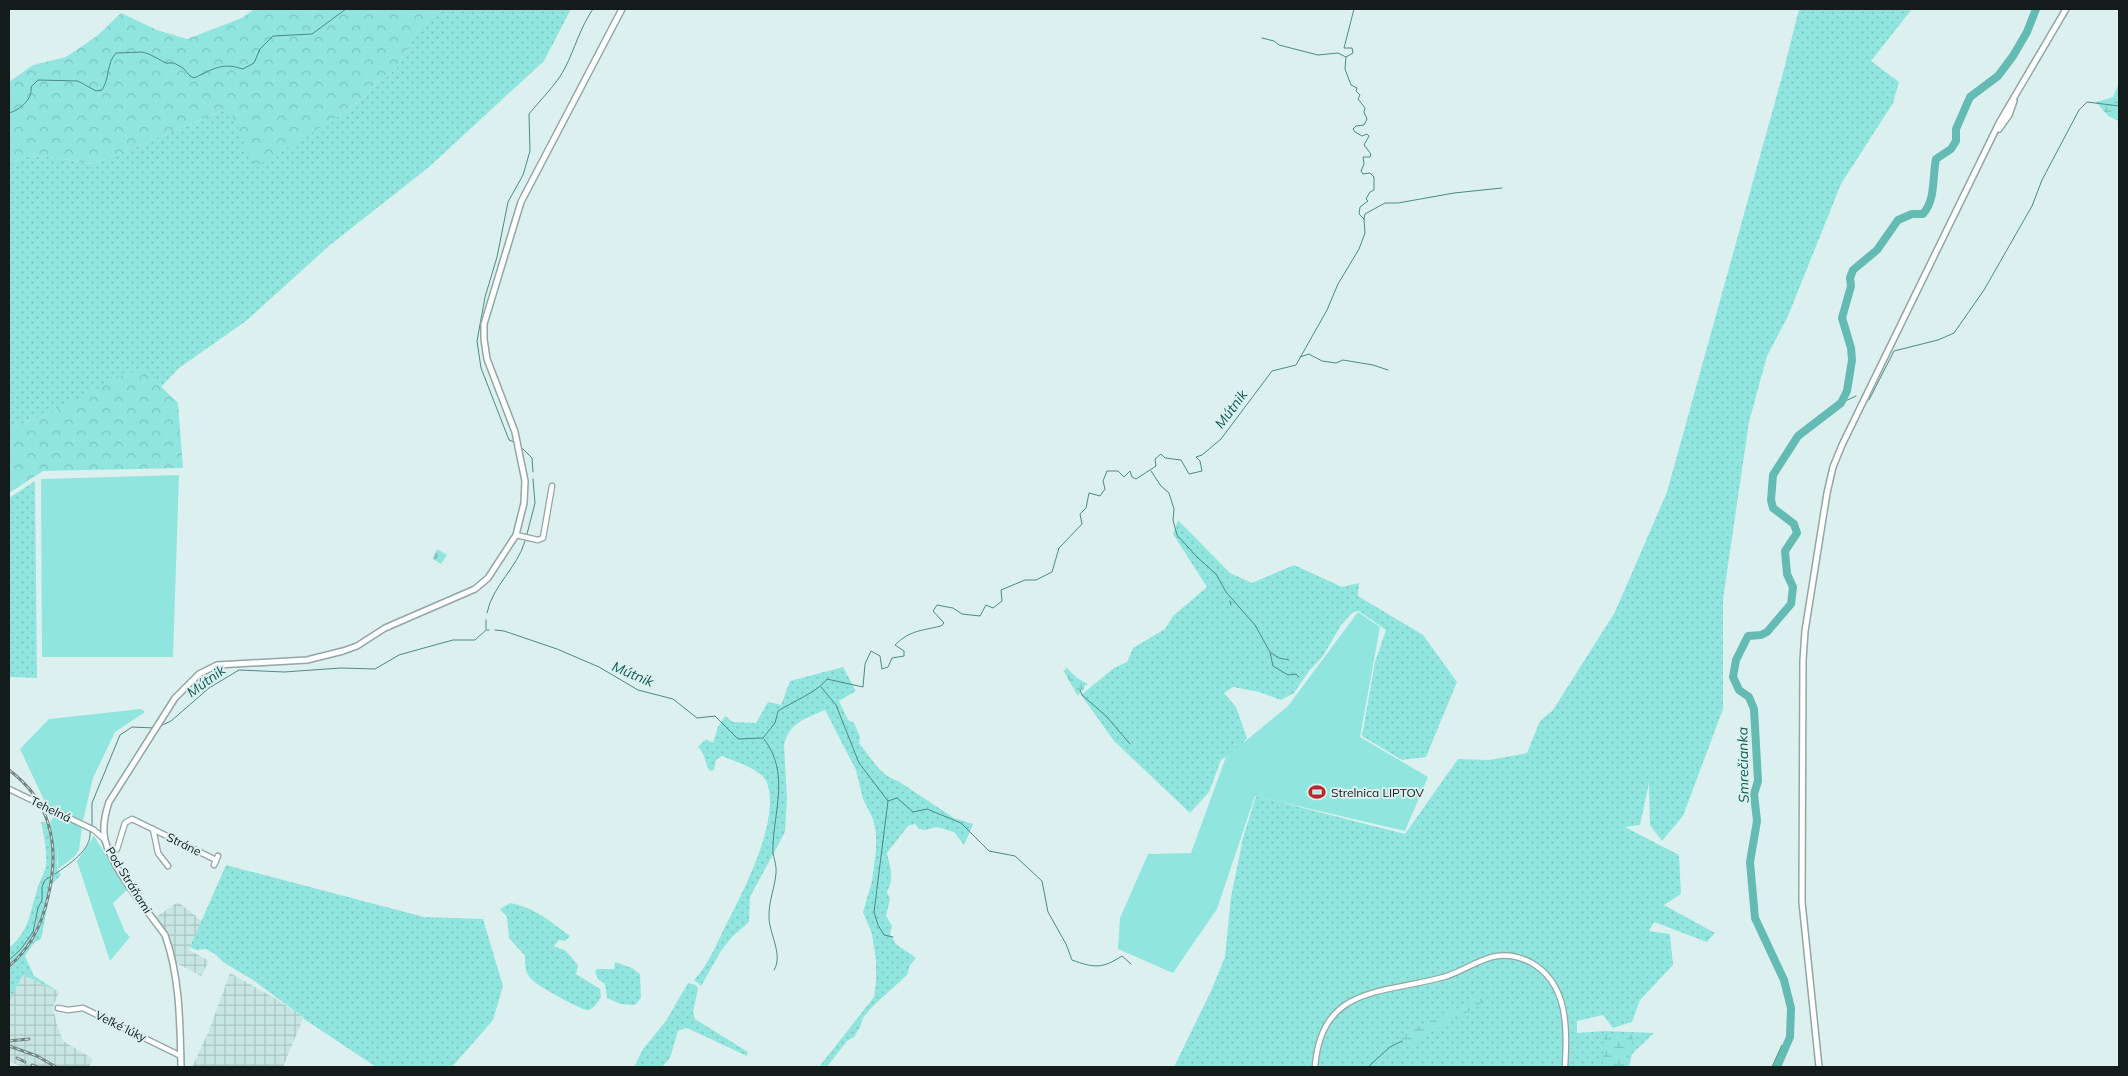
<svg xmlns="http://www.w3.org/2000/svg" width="2128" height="1076" font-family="Mulish,sans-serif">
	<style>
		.industrial { fill: url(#industrial-grid) }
		.grass { fill: url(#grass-dots) }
		.forest { fill: url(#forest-crowns) }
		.wetland { fill: url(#wetland-marsh) }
		.cemetery { fill: url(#cemetery-stones) }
		.garden { fill: #90e6de }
		.water { fill: url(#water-waves); stroke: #4b8b85 }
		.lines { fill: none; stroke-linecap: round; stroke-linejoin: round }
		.stream { stroke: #4b8b85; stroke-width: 1 }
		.river { stroke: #63bbb3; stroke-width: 8 }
		.minor-casing { stroke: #92a6a4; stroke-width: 7 }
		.tertiary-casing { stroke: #92a6a4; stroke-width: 8 }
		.minor { stroke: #fff; stroke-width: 4.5 }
		.tertiary { stroke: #fff; stroke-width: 5 }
		.rail-casing { stroke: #758382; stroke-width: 3 }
		.rail { stroke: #dcf1ef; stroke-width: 1; stroke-dasharray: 4; stroke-linecap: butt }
		.labels { text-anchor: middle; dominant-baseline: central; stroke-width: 4; stroke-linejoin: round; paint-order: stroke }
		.poi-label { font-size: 12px; fill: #141b1b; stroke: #dcf1ef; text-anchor: start }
		.street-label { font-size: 12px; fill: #141b1b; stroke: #dcf1ef }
		.water-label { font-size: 14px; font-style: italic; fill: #0f5c57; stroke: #dcf1ef }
	</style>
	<defs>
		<pattern id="industrial-grid" width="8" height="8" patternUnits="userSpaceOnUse" patternTransform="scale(1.25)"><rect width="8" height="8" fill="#c7e6e3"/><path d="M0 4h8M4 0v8" fill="none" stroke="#aac5c2"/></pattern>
		<pattern id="grass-dots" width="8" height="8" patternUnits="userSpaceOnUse" patternTransform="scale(1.25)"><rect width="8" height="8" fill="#90e6de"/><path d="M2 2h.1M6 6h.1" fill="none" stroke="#7bc5be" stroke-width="1.8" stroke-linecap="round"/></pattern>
		<pattern id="forest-crowns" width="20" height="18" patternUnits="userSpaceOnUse" patternTransform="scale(1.25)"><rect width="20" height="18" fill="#90e6de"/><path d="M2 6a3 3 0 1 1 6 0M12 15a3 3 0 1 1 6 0" fill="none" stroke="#7bc5be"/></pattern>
		<pattern id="wetland-marsh" width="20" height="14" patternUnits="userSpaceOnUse" patternTransform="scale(1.25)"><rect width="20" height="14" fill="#90e6de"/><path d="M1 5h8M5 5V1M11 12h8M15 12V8" fill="none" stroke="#7bc5be"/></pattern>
		<pattern id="cemetery-stones" width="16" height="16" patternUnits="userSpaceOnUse" patternTransform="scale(1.25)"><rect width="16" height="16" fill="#90e6de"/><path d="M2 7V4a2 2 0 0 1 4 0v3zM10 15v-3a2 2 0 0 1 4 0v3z" fill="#7bc5be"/></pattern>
		<pattern id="water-waves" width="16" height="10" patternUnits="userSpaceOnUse" patternTransform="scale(1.25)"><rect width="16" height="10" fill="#63bbb3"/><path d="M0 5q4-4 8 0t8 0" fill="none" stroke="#55a099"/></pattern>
	</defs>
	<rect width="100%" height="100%" fill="#dcf1ef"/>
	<g class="industrial">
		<polygon points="178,902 202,921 189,950 209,961 201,976 174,962 169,939 156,917"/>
		<polygon points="230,973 278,1000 303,1017 303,1019 283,1067 192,1067 208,1033"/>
		<polygon points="23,975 59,992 53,1007 57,1025 63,1041 93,1059 89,1067 22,1067 9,1061 9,1002"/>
	</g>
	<g class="grass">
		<polygon points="444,9 571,9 544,61 429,167 330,245 246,321 179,368 161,387 144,370 53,412 9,428 9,164 25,157 43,156 93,164 229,108 303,137 336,118 363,98 376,82 395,70 420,26"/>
		<polygon points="1799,9 1912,9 1871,61 1899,82 1893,103 1841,184 1788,316 1767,356 1749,422 1723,599 1723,709 1683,816 1662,841 1650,825 1649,783 1640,825 1625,827 1679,855 1681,894 1664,905 1715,933 1707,942 1654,922 1649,931 1670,934 1673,965 1640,1000 1632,1022 1613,1028 1603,1015 1577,1021 1577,1033 1605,1031 1654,1033 1632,1054 1629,1067 1174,1067 1211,991 1225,957 1231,897 1243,838 1256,796 1405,834 1458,759 1489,760 1527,753 1540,721 1553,710 1615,612 1667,492 1783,73"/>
		<polygon points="35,481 37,678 9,677 9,498"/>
		<polygon points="1178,520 1230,573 1252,583 1294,565 1342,587 1359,583 1358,596 1423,635 1457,682 1426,757 1402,760 1362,736 1375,662 1386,630 1359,611 1353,612 1341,625 1323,656 1309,671 1294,693 1281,700 1259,692 1233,687 1224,693 1236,707 1247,738 1238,749 1221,760 1209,792 1190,813 1114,741 1081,695 1114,668 1127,662 1133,648 1165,629 1173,616 1207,587 1173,534"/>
		<path d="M843,667l13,24 -17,10 9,19 6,3 6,14 -1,6c12,14 21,33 39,38l56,37 19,6 -9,21 -10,-13 -17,-5 -12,3 -6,-1 -4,-5 -7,2 -21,27c3,15 8,24 0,39l3,7 -4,17 6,10 -2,8 6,10 20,14 -6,7 -3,10 -35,32 -9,11 -3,9 -6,10 -7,4 -20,26h-8l55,-70 2,-15v-22l-4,-26 -9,-22 9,-31 4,-31v-17l-3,-14 -10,-20 -7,-29 -31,-60c-19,8 -36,13 -41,35l3,54 -2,33 -35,65 -1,25 -17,15 -11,14 -20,35 -7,-6c14,-14 22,-35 31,-53 17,-33 56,-107 42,-144 -4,-13 -33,-22 -45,-27l-6,4 -2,10 -4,1c-6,-8 -4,-17 -12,-24l8,-8 7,4 5,-16 7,-11 8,6 23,1 12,-21 13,3 9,-24z"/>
		<path d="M41,822l9,1 5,19 2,1v25l4,7 -9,9 -11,55 -7,4 -9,13 9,20 25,16 -36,-17 -14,27v-54c22,-19 20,-35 29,-61 2,-7 7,-15 8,-22 1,-14 -2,-29 -5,-43z"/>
		<polygon points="226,865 424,917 483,919 503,986 493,1020 452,1067 376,1067 304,1019 303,1017 253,980 223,962 215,954 206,949 196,950 190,947"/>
		<path d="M510,903c24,4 41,19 60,33l-5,5 -6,-1 -5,6 12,5 12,14 -2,9 24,15 1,8c-3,5 -8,13 -14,13 -8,-1 -51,-25 -56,-31 -6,-6 -6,-15 -6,-23l-16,-18 -2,-21 -7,-8z"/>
		<polygon points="615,962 632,968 640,974 641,998 635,1005 620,1004 607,998 605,984 598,979 595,972 597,969 614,969"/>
		<polygon points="688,983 696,985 698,989 693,1012 695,1019 748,1052 747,1056 687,1028 678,1031 670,1058 662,1067 634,1067 643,1049 666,1021"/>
	</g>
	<g class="forest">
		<polygon points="254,9 444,9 420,26 395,70 376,82 363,98 336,118 255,167 229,108 93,164 43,156 25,157 9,164 9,82 33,65 66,57 97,36 121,13 157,30 187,39 242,18"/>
		<polygon points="144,370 178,403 183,468 43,471 9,493 9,428 53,412 123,375"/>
	</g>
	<g class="wetland">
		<polygon points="2119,83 2119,121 2108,116 2096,102 2113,97"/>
		<polygon points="1065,666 1077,678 1088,684 1085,686 1083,691 1080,690 1080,694 1078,694 1079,698 1063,670 1066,670"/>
		<path d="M1494,988c-18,28 -54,35 -80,54l-2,9 -4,-6 -4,-1 -1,-6 -13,9c19,-20 47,-27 71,-40 11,-6 21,-14 33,-19z"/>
		<polygon points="1604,1034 1635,1035 1630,1044 1632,1048 1624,1067 1603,1067"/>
	</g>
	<polygon class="cemetery" points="437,549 447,555 441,564 433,559"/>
	<g class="garden">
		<polygon points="179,475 173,657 42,657 41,479"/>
		<polygon points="1358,612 1380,627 1360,737 1428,777 1405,831 1255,796 1217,909 1173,973 1118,949 1120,918 1148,854 1191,853 1226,757 1288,706"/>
		<polygon points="141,709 145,712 115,732 93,778 83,821 45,802 20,749 49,719"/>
		<polygon points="55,814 82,827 79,850 74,857 58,869 57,843 55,842 50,823"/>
		<polygon points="94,836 127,890 113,903 125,932 130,937 110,961 77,861"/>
	</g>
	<polygon class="water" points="1782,1045 1788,1049 1779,1067 1772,1067"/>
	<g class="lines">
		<g class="stream">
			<polyline points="1262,38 1274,41 1279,45 1318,55 1338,53 1346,57"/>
			<path d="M9,113c11,-3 24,-14 22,-26l7,-7 40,1 18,10 6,-1c8,-12 4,-26 14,-37l26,-1 7,2 17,9h8l9,5 7,8 4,2c20,-9 27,-16 49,-9l11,-6 6,-14 13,-13 39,-2 34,-25"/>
			<polyline points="1364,219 1365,214 1385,203 1398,203 1454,193 1502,188"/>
			<polyline points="1300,357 1309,354 1322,361 1336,363 1343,360 1373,365 1388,370"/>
			<polyline points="1869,400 1894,351 1938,340 1954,333 1984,290 2032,206 2042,180 2079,110 2087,102 2119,106"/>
			<polyline points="1841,403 1856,396"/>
			<path d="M514,442l-5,-2 -28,-72 -4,-27 8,-44 12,-40 11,-55 15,-27 7,-24 -1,-37c12,-15 27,-29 36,-46 10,-20 15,-40 28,-59"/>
			<polyline points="522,448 532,458 533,472"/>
			<polyline points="1151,471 1161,486 1169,493 1174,509 1173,520 1177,535 1197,557 1216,574 1226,592 1255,625 1270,652 1273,666 1288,675 1296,674 1299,677"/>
			<polyline points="527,534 535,503 533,479"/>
			<polyline points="1230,601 1231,605"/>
			<path d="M487,613c5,-27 31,-46 38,-72"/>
			<polyline points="486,629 486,620"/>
			<path d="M495,630l9,1 53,18 42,18 39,23 35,9 24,19 18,-2 23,23 25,-1 12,-15 3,-12c14,-9 41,-20 49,-32l36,8 2,-23 6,-13 9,5 2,13 6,-2 4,-9 12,-2v-5l-9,-6c15,-15 26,-14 46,-19l3,-3 -11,-12 4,-6 16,3 9,6 18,2 6,-11 7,3 9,-7 -1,-11 24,-10h11l16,-8 7,-24 23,-24 -2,-10 6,-6 3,-15 11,3 5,-7 -2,-8 4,-10h11l6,6 6,-6 2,6 4,2 20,-13 -1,-7 6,-5 4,4 16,2 8,14 13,-3 -2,-10 -4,-4 6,-2 19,-16 51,-68 24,-6 31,-55 11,-26 21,-35 6,-16 -1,-14 -5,-5 1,-7 8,-6 -2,-2 4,-7 4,-2v-13l-4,-4 -7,1 -2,-3 3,-7 -1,-7h7l1,-3 -7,-9 5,-9 -2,-2 -5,2 -7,-4 -2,-3 3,-3 8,-1 3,-6 -3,-7 1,-4 -7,-9 2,-4 -4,-4 1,-3 -6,-3 -6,-16 1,-12 7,-4 -1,-5h-8l10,-39"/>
			<polyline points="1271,653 1279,658 1289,660"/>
			<path d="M821,687l15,18 23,58 29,38 9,-3 16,14 14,-3 34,14 28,28 26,5 27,25 6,31 18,32 6,16c22,8 30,9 50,-4l9,8"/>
			<polyline points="1080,690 1082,695 1107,717 1130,744"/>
			<polyline points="160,726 171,721 209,688 239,670 284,672 341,668 375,669 399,655 413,651 453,640 475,640 486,630 489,630"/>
			<path d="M764,739c26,34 10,70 9,108 -1,8 4,17 3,26 -1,14 -7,27 -7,42 -1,17 15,40 5,55"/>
			<polyline points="888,801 874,912 878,925 884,935 893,937"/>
			<polyline points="92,825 92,803 120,735 132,727 154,728"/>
			<path d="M55,874c14,-10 37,-24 35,-42"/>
			<polyline points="9,960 21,949 33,932 38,908 42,900 42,887 45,880 50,877"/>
			<polyline points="1368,1067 1390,1047 1402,1041"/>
		</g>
		<path class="river" d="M1777,1067l13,-30 1,-29 -7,-28 -29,-62 -5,-56 7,-41 -3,-27 4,-13 -4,-72 -5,-12 -10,-7 -6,-13 3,-17 12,-24 13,-1 6,-3 24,-28 2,-17 -6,-13 -2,-23 12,-18 -3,-9 -21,-16 -2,-8 2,-25 25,-39 43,-33 6,-12 5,-31 -1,-12 -9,-30 9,-32 -1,-8 3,-8 24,-20 21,-30 14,-6h11c13,-15 9,-36 13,-55l15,-10 5,-8v-12l14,-32 28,-21 15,-20 14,-24 9,-23"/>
		<g class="minor-casing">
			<g id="minor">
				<polyline points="516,535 538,540 543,538 552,486"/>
				<polyline points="9,789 94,830 104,839"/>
				<polyline points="153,829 158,853 168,866"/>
				<polyline points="110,853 117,849 125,823 132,819 216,860"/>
				<polyline points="214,865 218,856"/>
				<polyline points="58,1008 68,1010 83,1008 181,1056"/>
				<path d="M1315,1067c6,-82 68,-73 129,-90 18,-5 34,-18 53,-21 12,-2 23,1 33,6 39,21 37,67 35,105"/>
			</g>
		</g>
		<g class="tertiary-casing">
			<g id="tertiary">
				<polyline points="1999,129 2009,115 2014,101"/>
				<path d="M181,1067c-1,-43 -1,-90 -16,-132 -18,-25 -53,-66 -60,-95 -3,-13 0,-26 4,-38l66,-104 24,-24 18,-9 90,-5 36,-9 14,-5 28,-18 90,-39 13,-11 28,-43 8,-32 1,-22 -10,-49 -28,-73 -3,-20v-15l37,-122 101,-193"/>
				<polyline points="1819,1067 1802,902 1803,660 1805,631 1827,493 1833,467 1842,445 1999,123 2066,9"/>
			</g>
		</g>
		<use href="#minor" class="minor"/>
		<use href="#tertiary" class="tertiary"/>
		<g class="rail-casing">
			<g id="rail">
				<path d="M9,770c43,32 51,77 39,127 -6,27 -18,52 -39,69"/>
				<polyline points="9,1041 29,1039"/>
				<polyline points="9,1046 37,1056 56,1067"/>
				<polyline points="17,1058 25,1062"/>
				<polyline points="32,1065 37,1067"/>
			</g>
		</g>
		<use href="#rail" class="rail"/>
	</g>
	<defs>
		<g id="stadium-bare" transform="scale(1.35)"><path d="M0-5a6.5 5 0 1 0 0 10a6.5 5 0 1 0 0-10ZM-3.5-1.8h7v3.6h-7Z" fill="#b8282e" stroke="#dcf1ef" stroke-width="2.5" paint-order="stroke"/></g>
	</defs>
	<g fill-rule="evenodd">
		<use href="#stadium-bare" x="1317" y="792"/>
	</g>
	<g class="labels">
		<g class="poi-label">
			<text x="1331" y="792">Strelnica LIPTOV</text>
		</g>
		<g class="street-label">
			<text transform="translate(51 809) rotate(26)">Tehelná</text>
			<text transform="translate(184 844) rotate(26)">Stráne</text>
			<text transform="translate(129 880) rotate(58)">Pod Stráňami</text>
			<text transform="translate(121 1026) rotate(26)">Veľké lúky</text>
		</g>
		<g class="water-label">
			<text transform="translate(1231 409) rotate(-53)">Mútnik</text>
			<text transform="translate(633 674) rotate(23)">Mútnik</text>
			<text transform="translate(206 681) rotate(-36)">Mútnik</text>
			<text transform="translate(1743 765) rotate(-91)">Smrečianka</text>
		</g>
	</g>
	<rect width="2128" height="1076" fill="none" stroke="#141b1b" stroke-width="20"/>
</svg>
